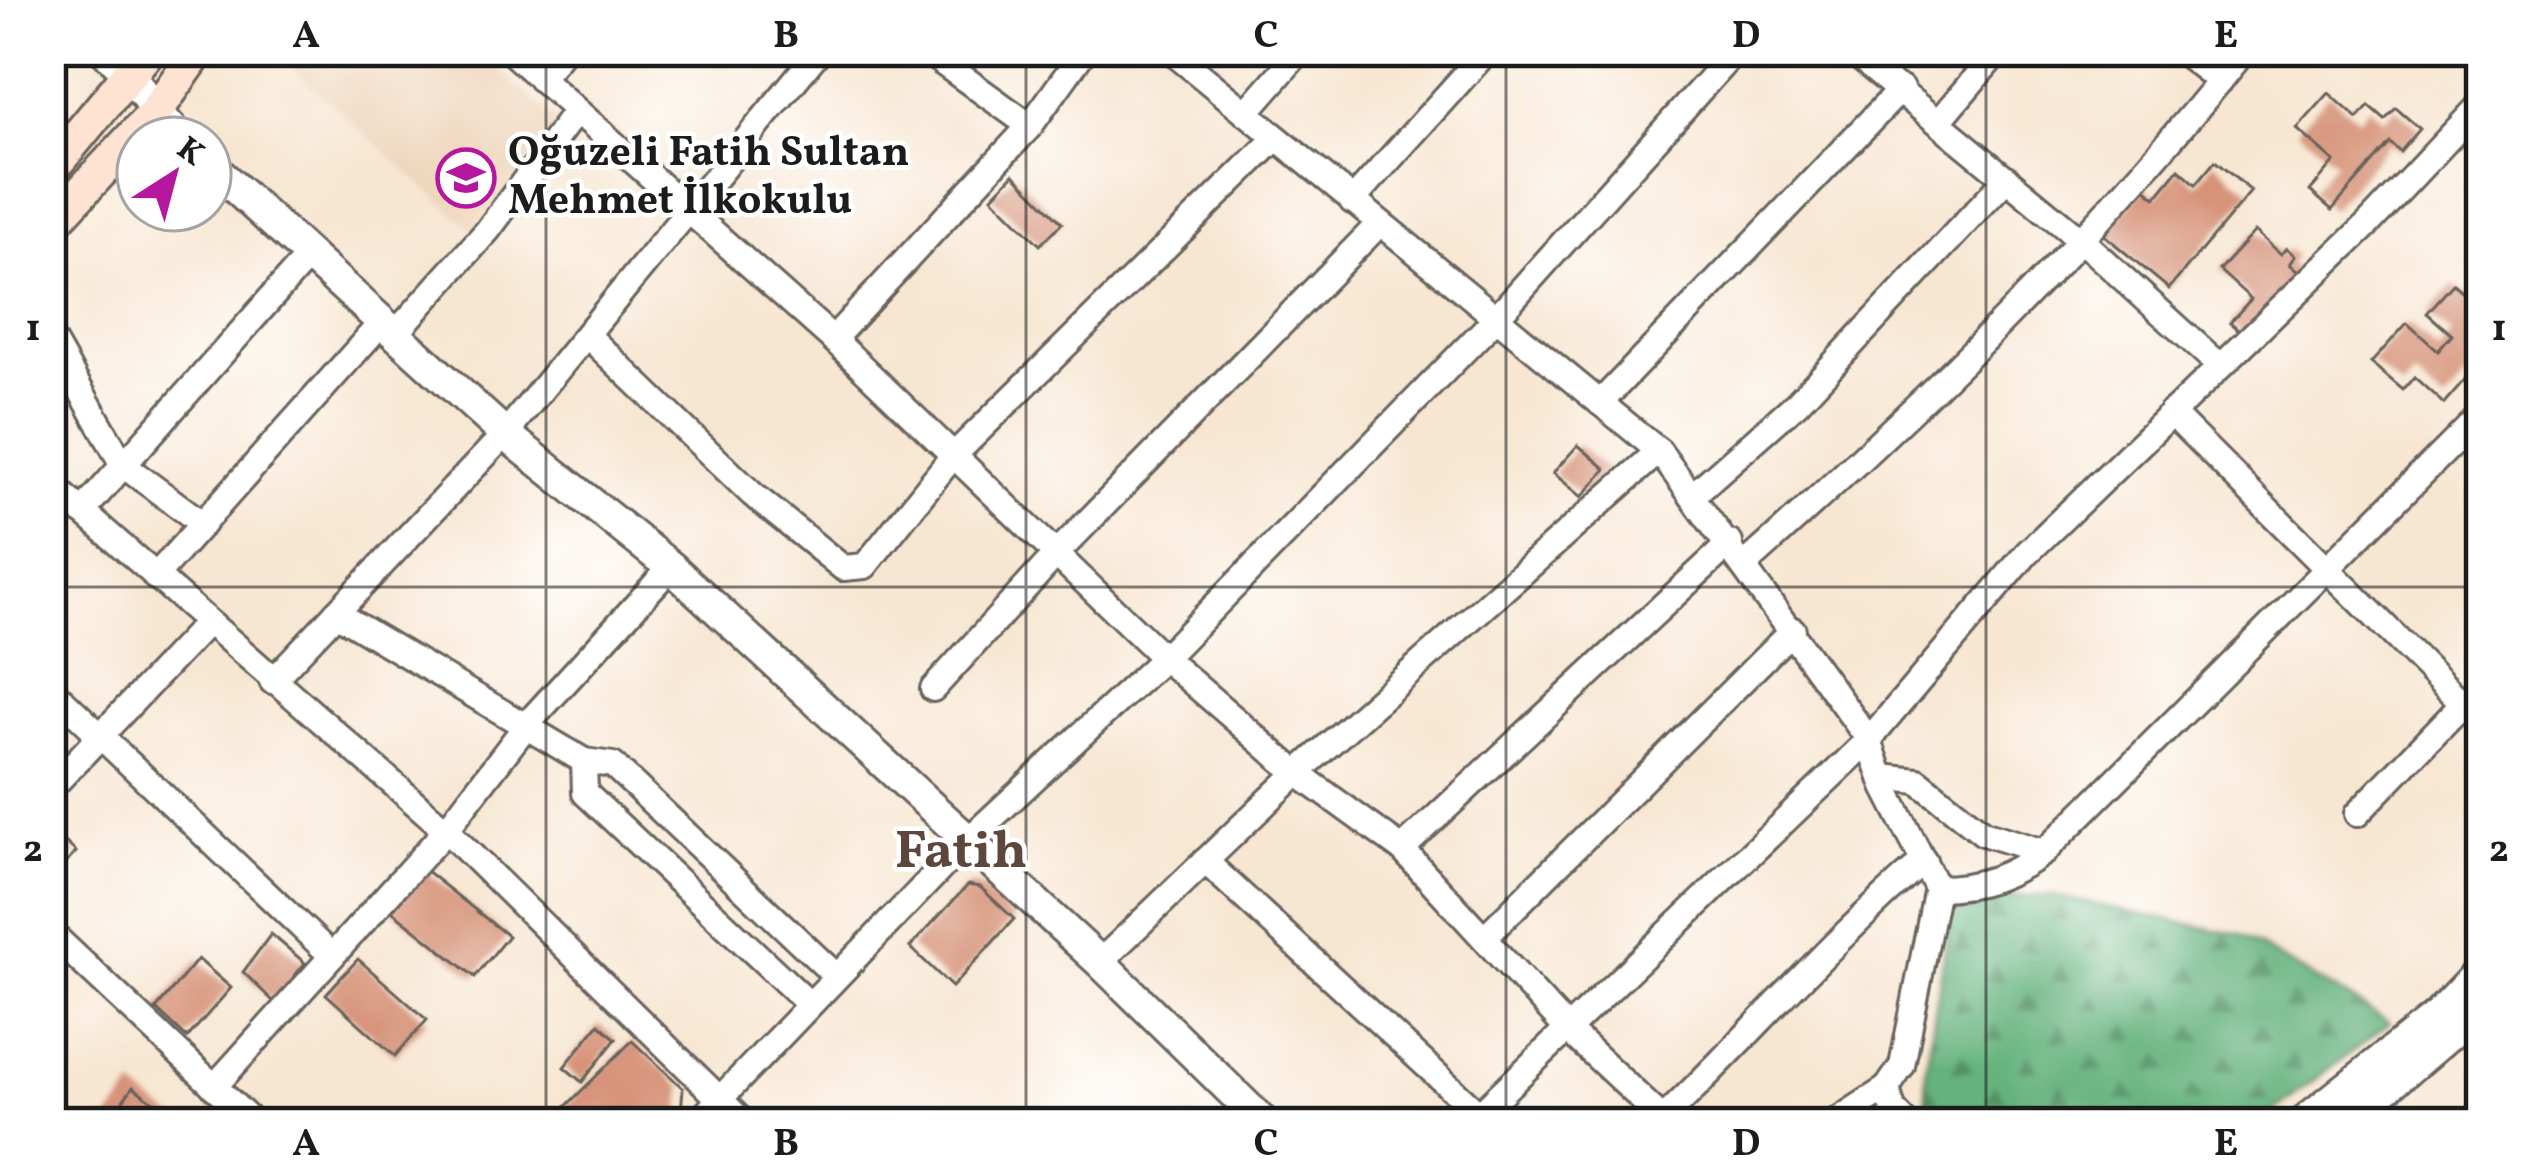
<svg xmlns="http://www.w3.org/2000/svg" width="2532" height="1174" font-family="Vollkorn,serif">
	<style>
		.built { fill: #efd6bc }
		.forest { fill: url(#forest-firs); stroke: #40674c; stroke-width: 3 }
		.building { fill: #d69378 }
		.lines { fill: none; stroke-linecap: round; stroke-linejoin: round }
		.minor-casing { stroke: #69635b; stroke-width: 30 }
		.tertiary-casing { stroke: #69635b; stroke-width: 36 }
		.secondary-casing { stroke: #69635b; stroke-width: 39 }
		.minor { stroke: #fff; stroke-width: 24 }
		.tertiary { stroke: #fff; stroke-width: 30 }
		.secondary { stroke: #fee3d2; stroke-width: 33 }
		.grid { fill: none; stroke: #1c1c1c; stroke-width: 3; stroke-opacity: 0.55 }
		.labels { text-anchor: middle; dominant-baseline: central; stroke-width: 9; stroke-linejoin: round; paint-order: stroke }
		.poi-label { font-size: 42px; font-weight: bold; fill: #1c1c1c; stroke: #fff; text-anchor: start }
		.district-label { font-size: 54px; font-weight: bold; fill: #5d463c; stroke: #fff }
		.neatline { fill: none; stroke: #1c1c1c; stroke-width: 4.5 }
		.grid-label { font-size: 39px; text-anchor: middle; font-weight: bold; fill: #1c1c1c }
	</style>
	<defs>
		<pattern id="forest-firs" width="22" height="20" patternUnits="userSpaceOnUse" patternTransform="scale(3)"><rect width="22" height="20" fill="#65b27c"/><path d="M5 1l3.5 6h-7zM16 11l3.5 6h-7z" fill="#529065"/></pattern>
	</defs>
	<rect width="100%" height="100%" fill="#fff"/>
	<filter id="ink" filterUnits="userSpaceOnUse"><feTurbulence type="fractalNoise" baseFrequency=".00833" numOctaves="2"/><feDisplacementMap in="SourceGraphic" scale="24" xChannelSelector="R" yChannelSelector="G"/><feConvolveMatrix kernelMatrix="1 2 1 2 8 2 1 2 1" color-interpolation-filters="sRGB"/></filter>
	<filter id="wash" filterUnits="userSpaceOnUse"><feTurbulence type="fractalNoise" baseFrequency=".004" numOctaves="4" result="noise"/><feDisplacementMap in="SourceGraphic" scale="48" xChannelSelector="R" yChannelSelector="G"/><feGaussianBlur stdDeviation="2.7" result="paint"/><feColorMatrix in="noise" values="0 0 0 0 0 0 0 0 0 0 0 0 0 0 0 0 0 1.4 0 .05"/><feComposite in="paint" operator="in"/></filter>
	<g filter="url(#wash)">
		<rect width="100%" height="100%" fill="#f7e6d1"/>
		<polygon class="built" points="273,51 479,51 558,123 476,233"/>
		<polygon class="forest" points="1989,896 2054,896 2239,935 2390,1022 2259,1123 1927,1123 1926,1068 1950,917"/>
		<g id="blocks">
			<g class="building">
				<polygon points="2329,93 2358,119 2369,106 2385,120 2396,108 2420,129 2400,152 2390,143 2332,210 2310,191 2335,162 2297,129"/>
				<polygon points="2215,161 2251,191 2169,289 2104,235 2144,187 2156,197 2179,169 2196,184"/>
				<polygon points="1014,174 1062,223 1040,245 992,197"/>
				<polygon points="2255,231 2281,254 2287,248 2296,256 2290,264 2301,274 2245,335 2230,322 2251,299 2219,270"/>
				<polygon points="2453,284 2481,308 2481,362 2444,404 2414,377 2403,390 2371,363 2407,323 2438,351 2452,335 2427,313"/>
				<polygon points="1578,445 1606,469 1582,497 1553,473"/>
				<polygon points="51,829 76,852 51,880"/>
				<polygon points="425,870 508,936 475,977 392,911"/>
				<polygon points="968,885 980,887 1014,919 952,987 910,947"/>
				<polygon points="271,934 305,963 274,1002 243,972"/>
				<polygon points="198,959 231,988 187,1038 156,1009"/>
				<polygon points="358,959 427,1020 395,1056 326,994"/>
				<polygon points="599,1024 616,1039 582,1082 564,1067"/>
				<polygon points="632,1041 683,1088 681,1112 670,1123 549,1123"/>
				<polygon points="133,1087 182,1123 106,1123"/>
			</g>
		</g>
	</g>
	<g filter="url(#ink)">
		<use href="#blocks" fill-opacity="0" stroke="#69635b" stroke-width="3"/>
		<g class="lines">
			<g class="minor-casing">
				<g id="minor">
					<polyline points="510,51 833,339 1164,658 1297,773 1402,849 1568,1030 1667,1123"/>
					<polyline points="926,51 1030,126"/>
					<path d="M1171,51l488,400 210,289 16,47 52,101c42,0 74,-12 107,-36l437,-437"/>
					<polyline points="1851,51 2082,241 2220,366"/>
					<polyline points="2181,51 2220,81"/>
					<polyline points="540,79 563,51"/>
					<polyline points="1246,113 1300,51"/>
					<polyline points="1939,121 1998,51"/>
					<polyline points="1352,201 1487,51"/>
					<polyline points="395,334 488,230 576,111"/>
					<polyline points="587,335 752,494 843,568 865,566 952,457 1276,138"/>
					<polyline points="51,338 123,465 203,524"/>
					<polyline points="833,339 1030,126 1084,51"/>
					<polyline points="1600,403 1901,89"/>
					<polyline points="2171,413 2463,704"/>
					<polyline points="51,484 446,830 744,1123"/>
					<polyline points="1693,495 1797,403 2007,178"/>
					<polyline points="82,512 309,255"/>
					<path d="M1746,564c178,-160 348,-325 498,-513"/>
					<polyline points="155,577 382,322"/>
					<polyline points="336,613 584,761 585,793 809,1004"/>
					<polyline points="272,681 505,434 819,51"/>
					<polyline points="51,689 332,956"/>
					<polyline points="933,689 1059,551 1379,224"/>
					<polyline points="584,761 613,765 836,976"/>
					<polyline points="1882,777 1918,781 1983,833 2044,852"/>
					<polyline points="51,788 206,624"/>
					<polyline points="2357,814 2481,685"/>
					<polyline points="1402,849 1730,543"/>
					<polyline points="1205,861 1479,1114"/>
					<polyline points="51,933 253,1123"/>
					<polyline points="1484,938 1793,630"/>
					<polyline points="1100,962 1297,773 1659,451"/>
					<polyline points="214,1087 446,830 528,723 671,567"/>
					<path d="M1663,1119c88,-85 168,-178 261,-258"/>
					<polyline points="697,1123 967,841 1164,658 1494,320 1735,51"/>
					<polyline points="1470,1123 1869,740 2027,553 2369,223 2481,104"/>
					<polyline points="1833,1123 1887,1088"/>
					<polyline points="1906,1123 1893,1109 1887,1088 1902,1066 1937,888"/>
				</g>
			</g>
			<g class="tertiary-casing">
				<g id="tertiary">
					<path d="M105,51c32,25 46,60 76,87"/>
					<polyline points="210,165 505,434 671,567 1100,962 1264,1123"/>
					<polyline points="2302,1123 2437,1016 2481,970"/>
					<polyline points="2345,1123 2481,1007"/>
				</g>
			</g>
			<g class="secondary-casing">
				<g id="secondary">
					<polyline points="51,169 148,51"/>
					<polyline points="51,225 154,114 198,51"/>
				</g>
			</g>
			<use href="#minor" class="minor"/>
			<use href="#tertiary" class="tertiary"/>
			<use href="#secondary" class="secondary"/>
		</g>
	</g>
	<path class="grid" d="M546,51v1072M1026,51v1072M1506,51v1072M1986,51v1072M51,587h2430"/>
	<defs>
		<g id="school-ring" transform="scale(3)"><circle r="9.5" fill="#fff" stroke="#b5179e" stroke-width="1.5"/><path d="M0-5L7-2L0 1L-7-2ZM-4 1L0 2.5L4 1V4Q0 6-4 4Z" fill="#b5179e"/></g>
	</defs>
	<g fill-rule="evenodd">
		<use href="#school-ring" x="466" y="178"/>
	</g>
	<g class="labels">
		<g class="poi-label">
			<text x="508" y="154">Oğuzeli Fatih Sultan<tspan x="508" dy="48">Mehmet İlkokulu</tspan></text>
		</g>
		<g class="district-label">
			<text x="961" y="853">Fatih</text>
		</g>
	</g>
	<rect width="2532" height="1174" fill="none" stroke="#fff" stroke-width="132"/>
	<g transform="translate(174 174) rotate(36)"><circle r="57" fill="#ffffff" stroke="#a4a4a4" stroke-width="3"/>
	<path d="M0-9L21 45L0 30L-21 45Z" fill="#b5179e"/>
	<text y="-18" font-size="33" font-weight="bold" text-anchor="middle" fill="#1c1c1c">K</text>
	</g>
	<rect x="66" y="66" width="2400" height="1042" class="neatline"/>
	<g class="grid-label">
		<text x="306" y="47">A</text>
		<text x="786" y="47">B</text>
		<text x="1266" y="47">C</text>
		<text x="1746" y="47">D</text>
		<text x="2226" y="47">E</text>
		<text x="33" y="340">1</text>
		<text x="2499" y="340">1</text>
		<text x="33" y="861">2</text>
		<text x="2499" y="861">2</text>
		<text x="306" y="1155">A</text>
		<text x="786" y="1155">B</text>
		<text x="1266" y="1155">C</text>
		<text x="1746" y="1155">D</text>
		<text x="2226" y="1155">E</text>
	</g>
</svg>
